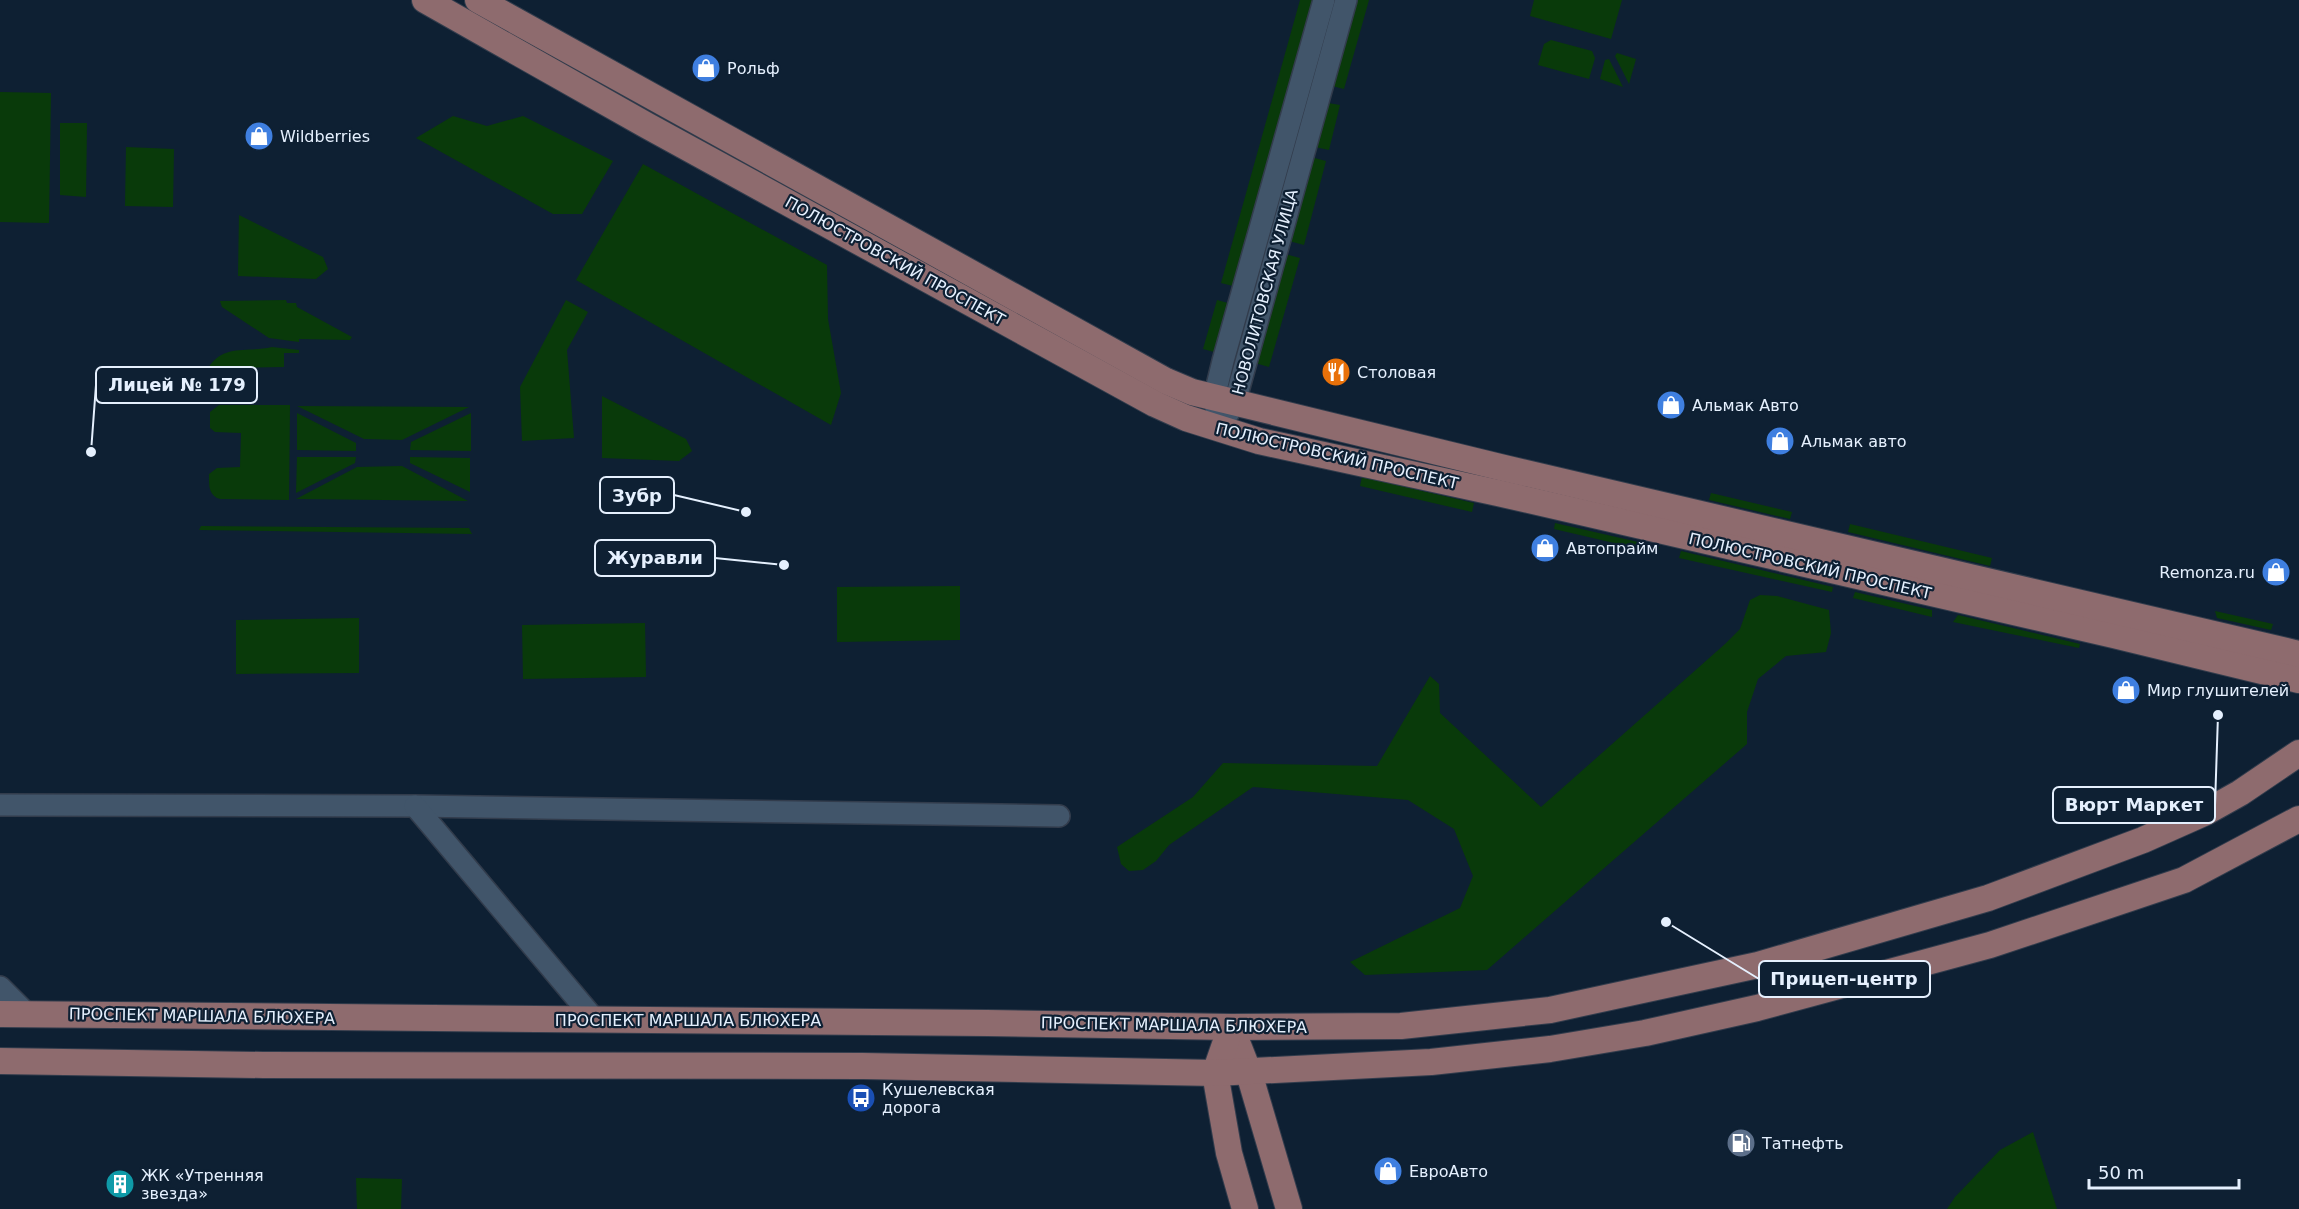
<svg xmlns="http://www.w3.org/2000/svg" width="2299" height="1209" font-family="'DejaVu Sans',sans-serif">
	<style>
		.green { fill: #093a0a }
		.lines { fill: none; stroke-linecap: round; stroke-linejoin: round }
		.minor-casing { stroke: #323c4c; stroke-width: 24 }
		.major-casing { stroke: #323c4c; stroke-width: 28 }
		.minor { stroke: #41556a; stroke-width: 21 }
		.major { stroke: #8e6b6e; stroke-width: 26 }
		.labels { text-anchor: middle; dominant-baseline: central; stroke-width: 4.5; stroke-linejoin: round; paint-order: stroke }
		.poi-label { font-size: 16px; fill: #e5f0fe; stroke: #0e2033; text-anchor: start }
		.street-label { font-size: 16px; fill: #e5f0fe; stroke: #0e2033 }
		.leader { fill: none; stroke: #e5f0fe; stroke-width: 2 }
		.callout-dot { fill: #e5f0fe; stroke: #0e2033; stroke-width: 2 }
		.callout { fill: #0e2033; stroke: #e5f0fe; stroke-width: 2 }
		.callout-label { font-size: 18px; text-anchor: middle; font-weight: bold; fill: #e5f0fe }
	</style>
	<rect width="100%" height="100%" fill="#0e2033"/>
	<g class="green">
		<polygon points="1300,0 1313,0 1233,286 1221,283"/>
		<polygon points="1357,0 1369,0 1344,89 1332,86"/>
		<polygon points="1534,0 1622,0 1611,39 1530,16"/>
		<polygon points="1551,40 1592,51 1595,58 1589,79 1538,65 1544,44"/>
		<polygon points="1617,53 1636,59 1629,84 1615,56"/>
		<polygon points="1609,59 1623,87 1600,79 1605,60"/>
		<polygon points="0,92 51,93 49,223 0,222"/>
		<polygon points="1328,103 1340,105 1329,150 1315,147"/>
		<polygon points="453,116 487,126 523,116 613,161 582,214 553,214 416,138"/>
		<polygon points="60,123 87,123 86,197 60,195"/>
		<polygon points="126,147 174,149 173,207 125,206"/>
		<polygon points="1311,157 1326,161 1304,245 1289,241"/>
		<polygon points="643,164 827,265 828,319 841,393 831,425 576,280"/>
		<polygon points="239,215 323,257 328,269 316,279 238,276"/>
		<polygon points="1285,254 1300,258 1269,367 1255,363"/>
		<polygon points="286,300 287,303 296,303 297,307 352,337 350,340 299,339 299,342 269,338 222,307 220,301"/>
		<polygon points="566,300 588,312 567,350 574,438 522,441 520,387"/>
		<polygon points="1217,300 1228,303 1214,352 1203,349"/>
		<path d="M272,347l27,3v3h-15v14l-76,1c16,-25 40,-15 64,-21z"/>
		<polygon points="602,396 686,439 692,451 679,461 602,458"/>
		<path d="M219,405h71l-1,95 -69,-1c-12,-4 -11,-14 -11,-25l8,-6 23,-1 1,-34 -26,-1 -5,-4v-16z"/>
		<polygon points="297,406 469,407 402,440 364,439"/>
		<polygon points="297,413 356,443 356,451 297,450"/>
		<polygon points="471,413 471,451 410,450 411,442"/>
		<polygon points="297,457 356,457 355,463 296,493"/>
		<polygon points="410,457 470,458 470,492 410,463"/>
		<polygon points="402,466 468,501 296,499 357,467"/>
		<polygon points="1362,477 1474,503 1472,512 1360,486"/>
		<polygon points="1711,493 1792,512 1790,519 1709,500"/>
		<polygon points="1555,523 1660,547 1657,553 1554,529"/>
		<polygon points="1850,524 1992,558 1990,566 1848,532"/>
		<polygon points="201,526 469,528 472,534 199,530"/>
		<polygon points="1681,551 1833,587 1832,592 1679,558"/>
		<polygon points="960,586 960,640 837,642 837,587"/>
		<polygon points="1855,592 1932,610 1932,617 1853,598"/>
		<polygon points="1760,595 1777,596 1829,610 1831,633 1826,652 1786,656 1758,679 1747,712 1747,744 1487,970 1365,975 1350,962 1460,908 1473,876 1454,829 1408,800 1253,787 1169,845 1156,861 1143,870 1129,871 1121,864 1117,847 1193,797 1223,763 1377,766 1430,676 1439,684 1440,713 1541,807 1725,644 1740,629 1750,600"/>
		<polygon points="2215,611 2273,624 2271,630 2217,618"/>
		<polygon points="1958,615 2080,644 2079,648 1953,622"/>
		<polygon points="359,618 359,673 236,674 236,620"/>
		<polygon points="645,623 646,677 523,679 522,625"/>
		<polygon points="2033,1132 2057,1209 1947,1209 1955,1197 2000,1150"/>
		<polygon points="356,1178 402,1179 401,1209 357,1209"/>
	</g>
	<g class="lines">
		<g class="minor-casing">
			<g id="minor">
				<polyline points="1217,413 1214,398 1223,361 1324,0"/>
				<polyline points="1219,429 1235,402 1346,0"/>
				<polyline points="0,805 415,806 1059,816"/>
				<polyline points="415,806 595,1020"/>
				<polyline points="0,987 27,1014"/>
			</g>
		</g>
		<g class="major-casing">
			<g id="major">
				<polyline points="425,0 646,125 1155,404 1186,418 1259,441 1498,493 2114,635 2299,680"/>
				<polyline points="478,0 1166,381 1192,392 1504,468 2299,654"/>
				<polyline points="0,1014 987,1023 1231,1027 1401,1026 1550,1010 1758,965 1988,898 2143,840 2206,812 2240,793 2299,753"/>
				<polyline points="1231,1027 1249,1073 1289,1209"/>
				<polyline points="1231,1027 1215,1073 1229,1153 1245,1209"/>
				<polyline points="0,1061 263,1065 863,1066 1215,1073 1431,1062 1550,1049 1645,1033 1757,1008 1990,945 2184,880 2299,819"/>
			</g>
		</g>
		<use href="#minor" class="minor"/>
		<use href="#major" class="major"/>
	</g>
	<defs>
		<g id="shop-disc" transform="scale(1.5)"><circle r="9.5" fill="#3f7fe0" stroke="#0e2033"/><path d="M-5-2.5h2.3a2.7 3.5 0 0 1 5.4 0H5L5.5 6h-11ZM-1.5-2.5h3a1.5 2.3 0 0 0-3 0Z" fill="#fff"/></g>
		<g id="restaurant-disc" transform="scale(1.5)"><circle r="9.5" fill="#e8710a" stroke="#0e2033"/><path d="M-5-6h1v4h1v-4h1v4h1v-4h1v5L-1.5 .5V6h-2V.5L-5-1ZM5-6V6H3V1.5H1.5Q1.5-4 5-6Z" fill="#fff"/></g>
		<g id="bus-disc" transform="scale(1.5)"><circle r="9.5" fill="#1a4fb4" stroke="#0e2033"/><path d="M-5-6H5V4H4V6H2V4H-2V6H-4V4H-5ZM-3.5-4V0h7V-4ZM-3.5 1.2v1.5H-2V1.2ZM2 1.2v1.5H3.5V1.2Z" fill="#fff"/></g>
		<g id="fuel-disc" transform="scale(1.5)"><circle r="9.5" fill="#5c6f8a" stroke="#0e2033"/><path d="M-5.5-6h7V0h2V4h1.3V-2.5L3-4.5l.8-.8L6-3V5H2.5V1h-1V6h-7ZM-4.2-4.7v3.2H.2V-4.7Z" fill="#fff"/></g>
		<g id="building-disc" transform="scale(1.5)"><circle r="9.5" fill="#0f9aa8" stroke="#0e2033"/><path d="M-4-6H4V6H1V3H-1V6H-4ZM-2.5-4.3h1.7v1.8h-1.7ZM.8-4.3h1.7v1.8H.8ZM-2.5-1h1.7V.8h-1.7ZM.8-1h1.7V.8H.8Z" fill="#fff"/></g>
	</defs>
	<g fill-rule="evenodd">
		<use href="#shop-disc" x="706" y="68"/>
		<use href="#shop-disc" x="259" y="136"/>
		<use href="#restaurant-disc" x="1336" y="372"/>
		<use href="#shop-disc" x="1671" y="405"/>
		<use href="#shop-disc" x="1780" y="441"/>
		<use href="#shop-disc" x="1545" y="548"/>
		<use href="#shop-disc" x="2276" y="572"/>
		<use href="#shop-disc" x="2126" y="690"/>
		<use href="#bus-disc" x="861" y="1098"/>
		<use href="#fuel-disc" x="1741" y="1143"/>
		<use href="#shop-disc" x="1388" y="1171"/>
		<use href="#building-disc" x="120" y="1184"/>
	</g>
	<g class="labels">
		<g class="poi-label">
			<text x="727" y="68">Рольф</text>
			<text x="280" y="136">Wildberries</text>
			<text x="1357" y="372">Столовая</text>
			<text x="1692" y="405">Альмак Авто</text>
			<text x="1801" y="441">Альмак авто</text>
			<text x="1566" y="548">Автопрайм</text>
			<text x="2255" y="572" text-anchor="end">Remonza.ru</text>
			<text x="2147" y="690">Мир глушителей</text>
			<text x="882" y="1089">Кушелевская<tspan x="882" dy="18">дорога</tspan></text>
			<text x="1762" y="1143">Татнефть</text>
			<text x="1409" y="1171">ЕвроАвто</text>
			<text x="141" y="1175">ЖК «Утренняя<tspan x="141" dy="18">звезда»</tspan></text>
		</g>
		<g class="street-label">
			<text transform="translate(895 261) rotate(29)">ПОЛЮСТРОВСКИЙ ПРОСПЕКТ</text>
			<text transform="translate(1265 292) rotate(-75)">НОВОЛИТОВСКАЯ УЛИЦА</text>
			<text transform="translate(1337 456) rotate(13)">ПОЛЮСТРОВСКИЙ ПРОСПЕКТ</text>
			<text transform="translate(1810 566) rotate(13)">ПОЛЮСТРОВСКИЙ ПРОСПЕКТ</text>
			<text transform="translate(202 1016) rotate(1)">ПРОСПЕКТ МАРШАЛА БЛЮХЕРА</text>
			<text x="688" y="1020">ПРОСПЕКТ МАРШАЛА БЛЮХЕРА</text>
			<text transform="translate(1174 1025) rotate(1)">ПРОСПЕКТ МАРШАЛА БЛЮХЕРА</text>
		</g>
	</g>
	<path class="leader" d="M91 452L96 385M746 512L674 495M784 565L715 558M2218 715L2215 805M1666 922L1759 979"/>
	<g class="callout-dot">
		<circle cx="91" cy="452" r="6"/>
		<circle cx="746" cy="512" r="6"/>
		<circle cx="784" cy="565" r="6"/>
		<circle cx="2218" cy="715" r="6"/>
		<circle cx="1666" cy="922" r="6"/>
	</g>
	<g class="callout">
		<rect x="96" y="367" width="161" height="36" rx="6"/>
		<rect x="600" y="477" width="74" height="36" rx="6"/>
		<rect x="595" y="540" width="120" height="36" rx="6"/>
		<rect x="2053" y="787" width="162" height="36" rx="6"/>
		<rect x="1759" y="961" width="171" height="36" rx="6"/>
	</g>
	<g class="callout-label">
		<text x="177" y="391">Лицей № 179</text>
		<text x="637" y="502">Зубр</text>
		<text x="655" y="564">Журавли</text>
		<text x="2134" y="811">Вюрт Маркет</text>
		<text x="1844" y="985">Прицеп-центр</text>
	</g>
	<path d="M2089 1179v9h150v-9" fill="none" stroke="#e5f0fe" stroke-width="3"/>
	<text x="2098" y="1179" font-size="18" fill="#e5f0fe" stroke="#0e2033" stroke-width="4.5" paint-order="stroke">50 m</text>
</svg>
